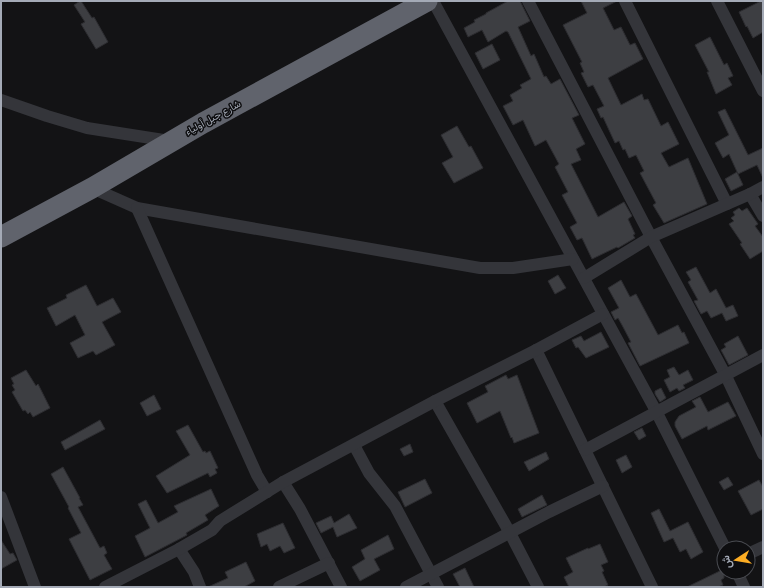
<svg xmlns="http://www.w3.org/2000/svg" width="764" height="588" font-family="'Fira Sans Condensed',Vazirmatn,sans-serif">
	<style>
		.building { fill: #3d3e42; stroke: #2d2d31 }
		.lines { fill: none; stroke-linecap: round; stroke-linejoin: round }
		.street { stroke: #34353a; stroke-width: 12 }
		.highway { stroke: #60636c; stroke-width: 21 }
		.labels { text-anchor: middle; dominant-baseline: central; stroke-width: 3; stroke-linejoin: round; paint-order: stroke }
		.street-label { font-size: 10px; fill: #a4aab6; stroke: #0e0e10 }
	</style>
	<rect width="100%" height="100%" fill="#131315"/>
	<g class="building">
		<polygon points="80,1 81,1 92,18 94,17 108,42 96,49 81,24 85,22 74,5"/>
		<polygon points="508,1 520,1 530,21 518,27 531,56 534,54 544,77 546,76 551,84 560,79 579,115 572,118 585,144 576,149 581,160 571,164 598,217 624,202 632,216 628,219 635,234 633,235 635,238 618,248 617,247 592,259 582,238 577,240 570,227 577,223 562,195 568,192 555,167 559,164 546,140 535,146 523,120 513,125 503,106 513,101 510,95 522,88 520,85 531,79 508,32 506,31 488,42 482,30 468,37 464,28 475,22 474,20 486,14 486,13"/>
		<polygon points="581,1 617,1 603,8 614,30 621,27 630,45 635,43 643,59 608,78 621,105 642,94 644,100 648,99 661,126 668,122 679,144 661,153 669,167 688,158 707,204 664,223 653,205 656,203 640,173 644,171 636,155 629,158 625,149 623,150 619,141 615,143 603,117 601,118 597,109 604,106 593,85 588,87 581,73 584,72 580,63 582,62 563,25 587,13"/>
		<polygon points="761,1 763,1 763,32 753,38 747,26 746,27 739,12"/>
		<polygon points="710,37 724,65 727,63 733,76 728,78 732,85 716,94 707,72 709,72 695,45"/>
		<polygon points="492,44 500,60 483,69 475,53"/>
		<polygon points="725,109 748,155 763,148 763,178 757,165 738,174 729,154 723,158 715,143 729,135 718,112"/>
		<polygon points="457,126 469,147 471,146 483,168 454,183 442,163 453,157 441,135"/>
		<polygon points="737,172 743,185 731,191 725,179"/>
		<polygon points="739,208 742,211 747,208 758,224 755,226 763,237 763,251 750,259 740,244 742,243 729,224 734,221 731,218 735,215 733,212"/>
		<polygon points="696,267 710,293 716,289 726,308 733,305 738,316 726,321 722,313 711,318 707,311 701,314 694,301 698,300 688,282 691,280 686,272"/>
		<polygon points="558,275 566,288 555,294 548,281"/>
		<polygon points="621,280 630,297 636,294 658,335 678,325 682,333 684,332 689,343 640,366 628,343 631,342 622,325 618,318 615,320 611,312 619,308 608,288"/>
		<polygon points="86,285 97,306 113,298 121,312 102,322 115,345 96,355 93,351 78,358 70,343 85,335 75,315 56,326 47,308 67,298 66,295"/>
		<polygon points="601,332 609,347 586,358 578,347 576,348 572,340 581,336 584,341"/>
		<polygon points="738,336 748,355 729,365 721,350 726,347 724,344"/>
		<polygon points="674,367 679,375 688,370 693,380 683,385 685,388 679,391 677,388 670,392 664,380 670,377 667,370"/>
		<polygon points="26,370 36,386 38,384 50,408 33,417 30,412 28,414 25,410 23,411 12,392 15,390 12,385 14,384 11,378"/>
		<polygon points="506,375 508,379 517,375 539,433 514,443 512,437 511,438 500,411 477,423 467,403 488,392 485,386"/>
		<polygon points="661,388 666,398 660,402 655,394 655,391"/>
		<polygon points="154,395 161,409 147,416 140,403"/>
		<polygon points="700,397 708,412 728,402 736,416 708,430 707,426 682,439 675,426 675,422 679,416 696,407 692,401"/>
		<polygon points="100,420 105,429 65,450 61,442"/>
		<polygon points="188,425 203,452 205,451 206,453 210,451 218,468 215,469 217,473 210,477 208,473 167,493 156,476 190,455 176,431"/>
		<polygon points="642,428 646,436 639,440 634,432"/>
		<polygon points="410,444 413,452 404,456 400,449"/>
		<polygon points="546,452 549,459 529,471 524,462"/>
		<polygon points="626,455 632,467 622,473 616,460"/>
		<polygon points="63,467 80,498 79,498 83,505 78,507 100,548 104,546 107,553 104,555 112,569 90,580 69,539 81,533 68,508 69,507 51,474"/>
		<polygon points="728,477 733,485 724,490 719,482"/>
		<polygon points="425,479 432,493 405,507 398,492"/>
		<polygon points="759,480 763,487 763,509 751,515 738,491"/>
		<polygon points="211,489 219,506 205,515 208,520 186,533 187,535 145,557 135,536 150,528 138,504 146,500 158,523 178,512 174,506"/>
		<polygon points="542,495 547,505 522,517 518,509"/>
		<polygon points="659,509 670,531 688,522 703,552 691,559 686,549 680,552 673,538 664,542 651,513"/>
		<polygon points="349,514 357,528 337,537 333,527 321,533 316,523 331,516 334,523"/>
		<polygon points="283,523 295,548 284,553 280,546 270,551 267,544 261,547 257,534"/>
		<polygon points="388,535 394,549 374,559 380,570 360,581 352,567 365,559 361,550"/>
		<polygon points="1,540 10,554 13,553 17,560 1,569"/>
		<polygon points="600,544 608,562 601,565 604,571 602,572 608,585 604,587 569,587 564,577 573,572 566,558 588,548 588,549"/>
		<polygon points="246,562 255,581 244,587 208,587 228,578 225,572"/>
		<polygon points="465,568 474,587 460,587 453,574"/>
		<polygon points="724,569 724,578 721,580 723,585 718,587 687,587"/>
	</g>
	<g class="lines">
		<g class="street">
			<polyline points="433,1 656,411 725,548"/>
			<polyline points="528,1 651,237 725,374 763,454"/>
			<polyline points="625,1 727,204"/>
			<polyline points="717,1 763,91"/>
			<polyline points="1,100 47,116 87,128 170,141"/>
			<polyline points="92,188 137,208 480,268 513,268 573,259"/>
			<polyline points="750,194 763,216"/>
			<polyline points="137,208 257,475 267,492"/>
			<polyline points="584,278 651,237 750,194 763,187"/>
			<polyline points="536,350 652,587"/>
			<polyline points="435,401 510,533 538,587"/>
			<polyline points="354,445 369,473 395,506 438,587"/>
			<polyline points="585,450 763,355"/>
			<polyline points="283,482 300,509 341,587"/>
			<polyline points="1,497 35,587"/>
			<polyline points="179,549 194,572 200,587"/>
			<polyline points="748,554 763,547"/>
			<polyline points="737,572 744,587"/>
			<polyline points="105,587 179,549 212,530 220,521 283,482 435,401 536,350 603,314"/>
			<polyline points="279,587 329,563"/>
			<polyline points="406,587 549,512 603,486"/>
		</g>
		<polyline class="highway" points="1,237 92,188 203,123 427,1"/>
	</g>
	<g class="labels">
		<g class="street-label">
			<text transform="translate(213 118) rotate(-29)">شارع جبل أولياء</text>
		</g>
	</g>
	<rect width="764" height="588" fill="none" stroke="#a4aab6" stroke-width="4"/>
	<g transform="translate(736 560) rotate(258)"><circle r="19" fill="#0e0e10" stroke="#4a4c52"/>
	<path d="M0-3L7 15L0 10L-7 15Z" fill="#fcad24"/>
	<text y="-6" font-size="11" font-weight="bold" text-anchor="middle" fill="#a4aab6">ش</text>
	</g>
</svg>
